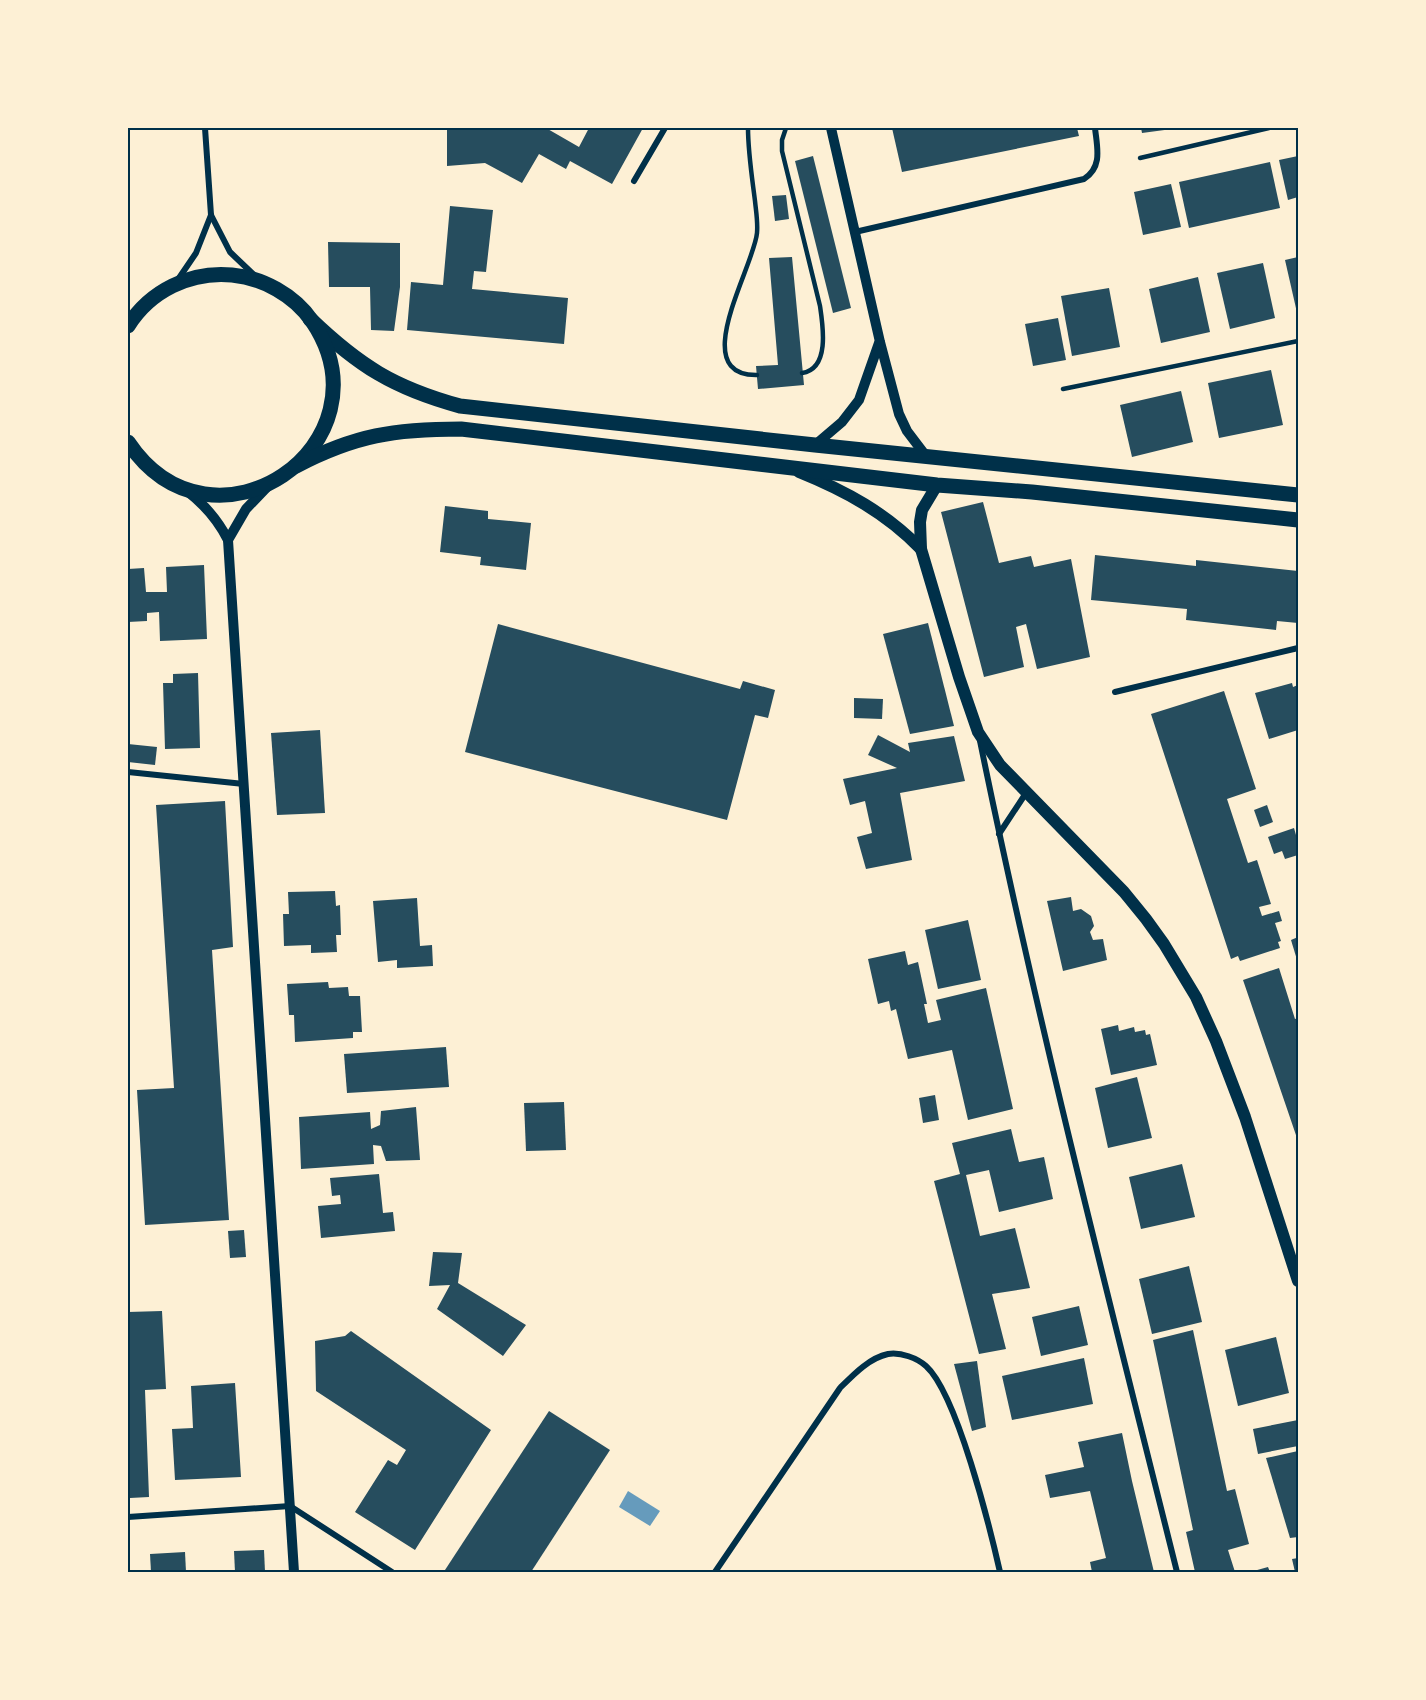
<svg xmlns="http://www.w3.org/2000/svg" width="1426" height="1700" font-family="'Source Sans 3',sans-serif">
	<style>
		.water { fill: #669bbc }
		.building { fill: #264d5e }
		.lines { fill: none; stroke-linecap: round; stroke-linejoin: round }
		.service { stroke: #003049; stroke-width: 4.5 }
		.minor { stroke: #003049; stroke-width: 6 }
		.tertiary { stroke: #003049; stroke-width: 10 }
		.secondary { stroke: #003049; stroke-width: 12 }
		.primary { stroke: #003049; stroke-width: 15 }
		.neatline { fill: none; stroke: #003049; stroke-width: 2 }
	</style>
	<rect width="100%" height="100%" fill="#fdf0d5"/>
	<polygon class="water" points="628,1491 660,1511 650,1526 619,1507"/>
	<g class="building">
		<polygon points="447,128 546,128 579,147 589,128 643,128 612,184 570,161 566,169 539,154 522,183 485,163 447,166"/>
		<polygon points="892,128 1077,128 1079,136 902,172"/>
		<polygon points="1141,128 1172,128 1172,129 1142,133"/>
		<polygon points="813,156 851,308 833,313 795,161"/>
		<polygon points="1298,156 1298,197 1288,200 1279,160"/>
		<polygon points="1270,162 1280,208 1189,228 1179,182"/>
		<polygon points="1171,184 1181,227 1143,235 1134,192"/>
		<polygon points="786,195 789,219 775,221 772,196"/>
		<polygon points="450,206 493,210 486,272 474,271 472,289 568,298 564,344 407,330 411,282 443,285"/>
		<polygon points="328,242 400,243 400,287 394,331 371,330 370,287 329,287"/>
		<polygon points="792,257 804,385 758,389 756,366 778,365 769,258"/>
		<polygon points="1298,257 1298,317 1285,260"/>
		<polygon points="1263,263 1275,318 1230,329 1217,273"/>
		<polygon points="1198,277 1210,332 1161,343 1149,289"/>
		<polygon points="1109,288 1120,347 1072,356 1061,296"/>
		<polygon points="1058,318 1066,360 1033,366 1025,324"/>
		<polygon points="1271,370 1283,425 1219,438 1208,383"/>
		<polygon points="1181,391 1193,442 1132,457 1120,405"/>
		<polygon points="983,502 999,563 1031,556 1034,567 1071,559 1090,657 1037,669 1026,624 1016,627 1024,667 984,677 941,512"/>
		<polygon points="445,506 488,511 488,519 531,523 526,570 480,565 481,557 440,552"/>
		<polygon points="1095,555 1196,566 1196,560 1298,571 1298,623 1277,621 1276,630 1186,620 1187,609 1091,600"/>
		<polygon points="204,565 207,639 160,641 159,612 147,613 147,621 128,622 128,569 144,568 146,592 167,592 166,567"/>
		<polygon points="928,623 954,726 910,734 883,634"/>
		<polygon points="498,624 740,689 743,681 775,690 768,718 755,715 727,820 465,752"/>
		<polygon points="198,673 200,748 165,749 163,683 173,683 173,674"/>
		<polygon points="1292,683 1293,687 1298,685 1298,730 1269,739 1255,693"/>
		<polygon points="1224,691 1256,789 1227,799 1248,863 1257,860 1271,904 1259,907 1262,916 1279,911 1282,921 1275,923 1281,941 1278,942 1280,948 1240,961 1238,956 1231,959 1151,714"/>
		<polygon points="854,698 883,699 882,719 854,718"/>
		<polygon points="320,730 325,813 277,815 271,733"/>
		<polygon points="878,735 910,752 908,743 954,736 965,781 900,793 912,860 866,869 857,837 872,833 865,801 850,805 843,779 897,768 868,755"/>
		<polygon points="128,744 157,747 155,765 128,762"/>
		<polygon points="225,801 233,947 212,950 229,1220 145,1225 137,1090 174,1088 156,805"/>
		<polygon points="1267,805 1273,822 1260,827 1254,810"/>
		<polygon points="1294,828 1298,842 1298,855 1285,859 1282,851 1274,854 1268,837"/>
		<polygon points="335,891 336,906 340,905 341,935 336,935 337,952 311,953 311,945 284,946 283,914 289,914 288,892"/>
		<polygon points="1071,897 1073,911 1081,909 1091,916 1094,926 1090,932 1093,940 1103,939 1107,960 1063,971 1047,901"/>
		<polygon points="417,898 420,946 432,945 433,966 397,968 397,960 378,962 373,901"/>
		<polygon points="968,920 981,980 938,989 925,930"/>
		<polygon points="1298,937 1298,963 1291,940"/>
		<polygon points="905,951 908,965 918,962 927,1004 924,1004 928,1023 941,1020 936,1000 986,988 1013,1109 968,1120 952,1050 908,1059 896,1009 891,1011 889,1001 878,1004 868,959"/>
		<polygon points="1279,968 1295,1019 1298,1018 1298,1141 1243,980"/>
		<polygon points="328,982 329,988 348,987 349,996 360,996 362,1032 353,1032 353,1038 295,1042 294,1015 289,1015 287,984"/>
		<polygon points="1118,1025 1119,1031 1134,1027 1135,1032 1145,1030 1146,1035 1150,1034 1157,1065 1111,1075 1101,1029"/>
		<polygon points="446,1047 449,1087 347,1093 344,1054"/>
		<polygon points="1137,1077 1152,1138 1108,1148 1095,1088"/>
		<polygon points="935,1095 939,1120 923,1123 919,1098"/>
		<polygon points="564,1102 566,1150 526,1151 524,1103"/>
		<polygon points="416,1107 420,1160 386,1161 381,1146 373,1145 374,1164 301,1169 299,1117 370,1112 371,1129 380,1125 381,1111"/>
		<polygon points="1011,1129 1019,1162 1044,1157 1053,1199 999,1212 989,1170 966,1175 980,1236 1015,1228 1030,1288 992,1294 1006,1349 979,1354 934,1181 960,1174 952,1143"/>
		<polygon points="1182,1164 1195,1217 1141,1229 1129,1177"/>
		<polygon points="379,1174 383,1213 393,1212 395,1231 321,1238 318,1206 341,1204 340,1195 332,1196 330,1178"/>
		<polygon points="244,1230 246,1257 230,1258 228,1231"/>
		<polygon points="433,1252 462,1253 458,1283 526,1325 503,1356 437,1309 450,1285 429,1286"/>
		<polygon points="1189,1266 1202,1322 1152,1334 1139,1279"/>
		<polygon points="1079,1306 1088,1345 1041,1356 1032,1317"/>
		<polygon points="162,1311 166,1389 145,1390 149,1497 130,1498 128,1433 128,1312"/>
		<polygon points="1193,1330 1227,1491 1235,1489 1249,1544 1228,1550 1235,1572 1195,1572 1186,1532 1193,1530 1153,1340"/>
		<polygon points="351,1331 491,1430 415,1550 355,1512 388,1460 397,1465 406,1450 316,1391 315,1341 345,1336"/>
		<polygon points="1276,1337 1289,1393 1238,1406 1225,1350"/>
		<polygon points="1084,1358 1093,1404 1012,1420 1002,1376"/>
		<polygon points="977,1361 986,1427 972,1431 954,1364"/>
		<polygon points="235,1383 241,1477 175,1480 172,1429 193,1428 191,1386"/>
		<polygon points="549,1411 610,1450 531,1572 450,1572 445,1570"/>
		<polygon points="1298,1420 1298,1446 1258,1454 1253,1429"/>
		<polygon points="1122,1433 1132,1481 1154,1572 1092,1572 1090,1562 1106,1558 1090,1491 1050,1498 1045,1475 1084,1467 1078,1442"/>
		<polygon points="1298,1451 1298,1537 1290,1538 1266,1458"/>
		<polygon points="264,1550 265,1572 235,1572 234,1551"/>
		<polygon points="185,1552 186,1572 151,1572 150,1554"/>
		<polygon points="1298,1558 1298,1572 1295,1572 1292,1559"/>
		<polygon points="1268,1567 1270,1572 1250,1572"/>
	</g>
	<g class="lines">
		<g class="service">
			<path d="M748,128c0,24 4,49 7,73 1,10 3,21 2,32 -3,34 -71,143 0,142"/>
			<path d="M786,128l-4,12v11l38,155c3,20 10,63 -18,67"/>
			<polyline points="1140,158 1269,128"/>
			<polyline points="1063,389 1298,341"/>
		</g>
		<g class="minor">
			<polyline points="205,128 211,215 230,252 253,274"/>
			<polyline points="634,181 665,128"/>
			<path d="M855,232l229,-53c19,-12 13,-32 11,-51"/>
			<polyline points="179,278 196,253 211,215"/>
			<polyline points="1115,692 1298,648"/>
			<path d="M980,741c57,279 128,555 197,831"/>
			<polyline points="128,772 244,784"/>
			<polyline points="999,834 1026,793"/>
			<polyline points="128,1517 290,1506 392,1572"/>
			<path d="M715,1572l125,-184c13,-13 29,-30 48,-34 13,-2 29,4 38,12 31,28 64,162 74,206"/>
		</g>
		<g class="tertiary">
			<polyline points="831,128 880,342 899,414 907,431 926,456"/>
			<polyline points="815,445 842,422 859,400 879,343"/>
			<path d="M187,491c18,14 31,29 41,49l66,1032"/>
			<polyline points="228,540 246,509 269,485"/>
		</g>
		<g class="secondary">
			<path d="M799,472c47,19 87,41 122,77"/>
			<polyline points="937,485 922,510 920,522 921,549 959,677 978,732 1000,765 1124,892 1146,919 1164,944 1196,997 1216,1041 1245,1117 1298,1281"/>
		</g>
		<g class="primary">
			<path d="M310,319c49,47 84,69 150,87l355,39 483,50"/>
			<path d="M128,326c22,-35 62,-55 104,-51 31,3 62,20 80,46 83,123 -99,248 -184,121"/>
			<path d="M296,466c59,-31 99,-37 165,-37l476,56 95,7 266,28"/>
		</g>
	</g>
	<rect width="1426" height="1700" fill="none" stroke="#fdf0d5" stroke-width="258"/>
	<rect x="129" y="129" width="1168" height="1442" class="neatline"/>
</svg>
